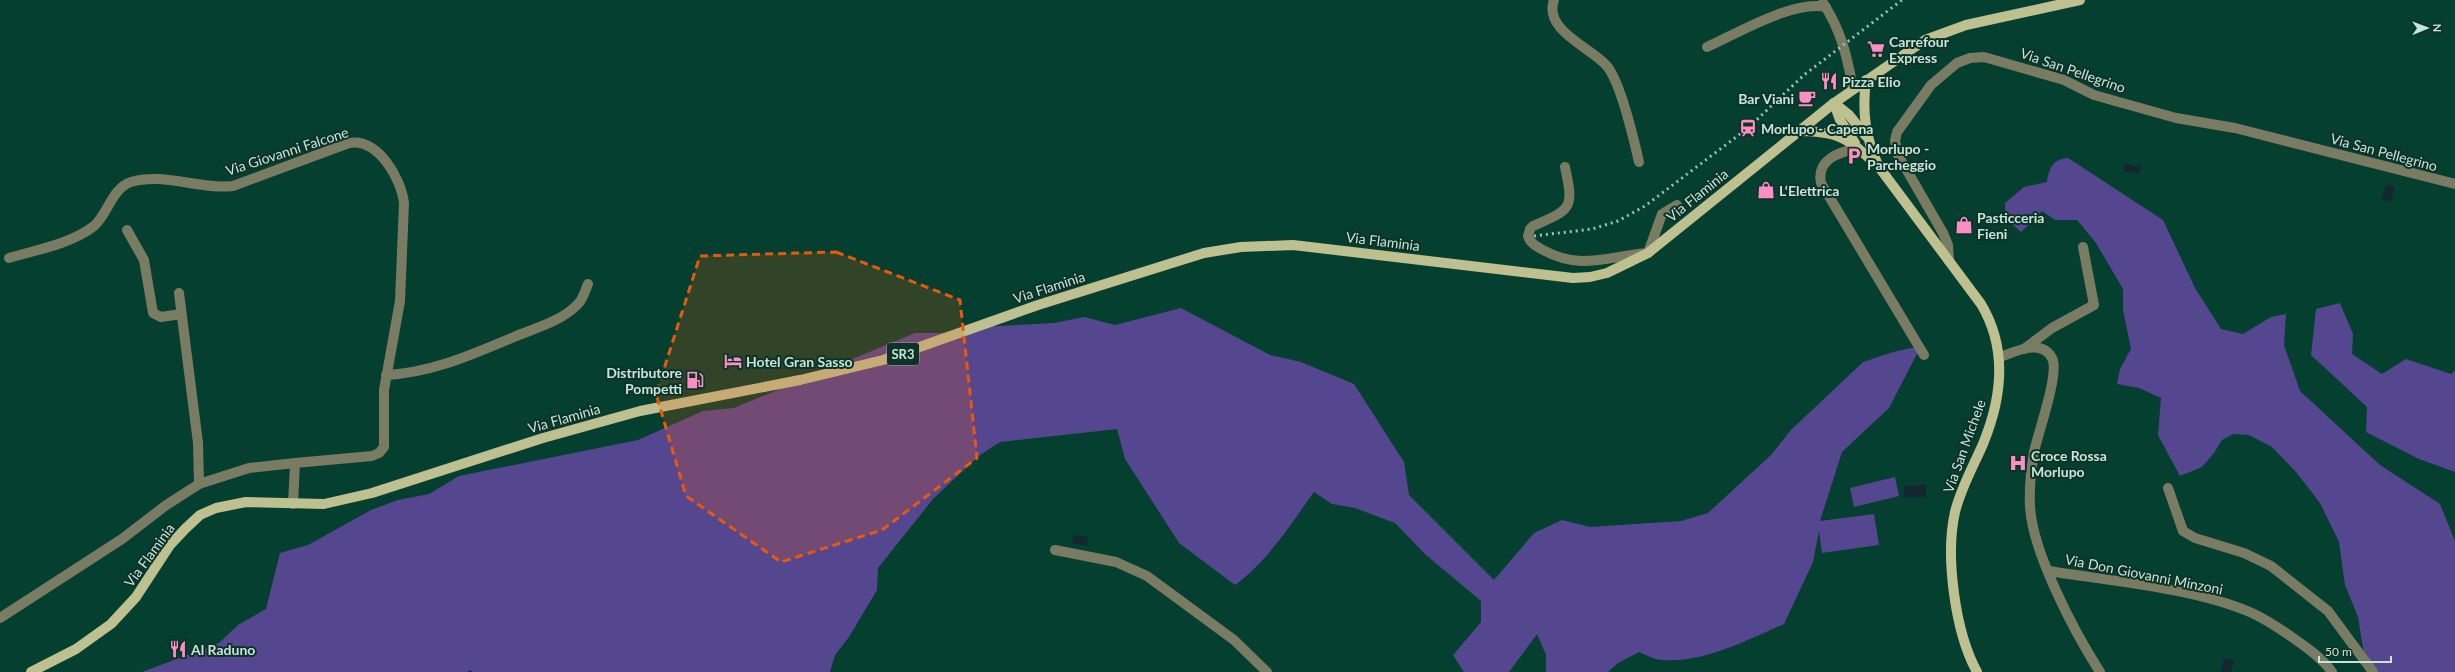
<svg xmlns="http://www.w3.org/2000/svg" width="2455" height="672" font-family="Lato,sans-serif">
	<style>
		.green { fill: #55478f }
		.water { fill: #14262f }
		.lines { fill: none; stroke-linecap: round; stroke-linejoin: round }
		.minor { stroke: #797b63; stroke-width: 10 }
		.major { stroke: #bec08f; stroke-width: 10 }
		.rail { stroke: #9bc2b4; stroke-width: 3; stroke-dasharray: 2 4; stroke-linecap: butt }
		.marked { fill: #e8590c; fill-opacity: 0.2; stroke: #e8590c; stroke-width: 3; stroke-dasharray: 8 5; stroke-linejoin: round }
		.labels { text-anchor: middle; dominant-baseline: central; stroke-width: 4; stroke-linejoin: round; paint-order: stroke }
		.shield { fill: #0e3227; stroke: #8dafa3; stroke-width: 1 }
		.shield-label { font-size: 13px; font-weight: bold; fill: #c4e5d8 }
		.poi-label { font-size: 14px; font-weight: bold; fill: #c4e5d8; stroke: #0e3227; text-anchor: start }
		.street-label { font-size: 14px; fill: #c4e5d8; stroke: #0e3227 }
	</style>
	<rect width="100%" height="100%" fill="#053f30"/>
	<g class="green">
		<path d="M2068,158l95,62 32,68 26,41 22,5 28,-17 15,-3 -2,31 16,46 80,74 60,39 15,37v131h-79l-12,-18 -6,-37 -13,-32 -6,-43 -19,-39 -24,-31 -24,-25 -23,-12 -16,-1 -11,6 -8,13 -12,14 -22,9 -22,-41 3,-37 -22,-10 -22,-4 3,-15 11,-20 -8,-39v-21l-27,-46 -19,-23h-22l-13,-9 -21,21 -15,-13 -1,-16 19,-16 23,-5c2,-14 6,-23 21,-24z"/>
		<polygon points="2340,303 2353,334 2352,354 2382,374 2406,359 2451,374 2455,370 2455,472 2419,459 2366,432 2367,407 2311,355 2316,309"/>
		<path d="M1181,308l89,47 31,7 53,22 50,78 5,33 85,85 40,-47 28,-13 28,7 91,-6 27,-8 63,-58 20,-25 72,-68 30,-10 28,-6 -32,62 -47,44 -22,69 54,-7 5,31 -57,8 -3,-22 -6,31 -29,62c-37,16 -80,39 -121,36 -8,0 -17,-5 -24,-8l-21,11 -10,9h-62v-17l-9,-21 -28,38h-45l-11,-17 28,-33v-21l-55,-46 -31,-32 -40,-15 -23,-4 -18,-12c-24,33 -46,69 -79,93l-56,-42 -54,-84 -8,-30 -117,13 -20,13 -47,44 -55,69 -1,22 -28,47 -14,18 -5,17h-357l-3,-2 -3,2h-325l77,-29 19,-18 28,-16 14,-56 28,-8 63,-35 27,-10 31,-6 30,-18 179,-36 65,-29 31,-3 181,-75h33l30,-6 76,-4 30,-6 31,8z"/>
		<polygon points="1895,477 1899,496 1854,507 1850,488"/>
	</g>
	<g class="water">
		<polygon points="2124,163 2137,167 2138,164 2141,165 2140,174 2123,171"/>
		<polygon points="2386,185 2395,187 2391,202 2382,199"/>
		<polygon points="1926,485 1926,497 1904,497 1904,486"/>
		<polygon points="1074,535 1088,537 1087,546 1072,543"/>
		<polygon points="2224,658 2234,660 2231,672 2221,672"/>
	</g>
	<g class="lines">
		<g class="minor">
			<path d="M1554,0c-11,30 36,47 52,65 14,15 28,75 33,97"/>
			<path d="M1823,3c18,27 24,53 30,85"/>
			<path d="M1707,47c31,-14 86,-47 119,-40"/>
			<path d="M1858,148c-18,4 -42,11 -37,35l103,172"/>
			<path d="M1565,167c9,42 7,42 -32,59l-3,3 -2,7c2,7 8,10 15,14 38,21 65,6 105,3l14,-39 15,-9"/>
			<polyline points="127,230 144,260 153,313 161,317 181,314"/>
			<path d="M9,258c27,-8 62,-14 85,-32 14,-12 18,-38 37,-44 34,-10 68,8 102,4l116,-43c29,-5 52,35 55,60l-4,98 -16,89v57l-5,6 -7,3 -77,7 -2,41"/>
			<polyline points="1949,261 1948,245 1943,233 1898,155 1895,141 1897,132 1931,85 1957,63 1970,58 1984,57 2064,80 2094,95 2176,118 2235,128 2455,184"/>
			<polyline points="179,293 198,443 199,484 249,468 295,463"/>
			<polyline points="2024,349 2052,328 2094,305 2083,247"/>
			<path d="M2000,357c15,-5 41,-19 52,1 8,14 -14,75 -18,94 -3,18 -5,36 -4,54 2,46 45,127 70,166"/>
			<path d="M386,375c46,-2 87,-21 128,-38 21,-9 46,-15 63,-32 6,-5 8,-14 11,-21"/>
			<polyline points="2168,488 2183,531 2195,538 2244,553 2271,566 2328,611 2373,672"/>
			<polyline points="1055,550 1116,562 1147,576 1234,640 1267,672"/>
			<path d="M2049,571c62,10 146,17 203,42 15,7 30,17 44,27 13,9 27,19 36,32"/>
			<polyline points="0,618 122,539 165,506 199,484"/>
		</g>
		<g class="major">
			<path d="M1866,80c-4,31 -1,58 13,87l102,137c27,45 21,94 2,140 -10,23 -22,44 -28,68 -10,44 0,120 22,160"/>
			<polyline points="1834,103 1840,120 1855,143"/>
			<polyline points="1834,103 1849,115 1866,136"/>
			<path d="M1796,131c42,0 50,6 80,33"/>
			<polyline points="31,672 76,649 111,624 136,597 170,545 185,529 200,515 216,508 246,502 324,504 372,493 543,438 640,411 800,380 883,360 1038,305 1204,253 1241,247 1293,245 1573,278 1590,277 1607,273 1648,253 1834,103 1925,40 1966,25 2080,0"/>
		</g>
		<polyline class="rail" points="1534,236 1592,229 1618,221 1645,206 1748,128 1804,75 1902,0"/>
	</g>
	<path class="marked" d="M836,252l124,48 17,158 -95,72 -101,32 -95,-66 -30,-102 44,-138z"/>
	<defs>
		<g id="supermarket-bare" transform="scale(1.38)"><path d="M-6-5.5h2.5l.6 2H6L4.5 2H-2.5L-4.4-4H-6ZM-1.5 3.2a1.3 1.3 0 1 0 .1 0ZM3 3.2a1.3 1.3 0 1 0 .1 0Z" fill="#fb8fc5" stroke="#0e3227" stroke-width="2.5" paint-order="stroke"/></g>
		<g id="restaurant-bare" transform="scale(1.38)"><path d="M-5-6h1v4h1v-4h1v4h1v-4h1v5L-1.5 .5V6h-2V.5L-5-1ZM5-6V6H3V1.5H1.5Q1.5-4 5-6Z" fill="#fb8fc5" stroke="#0e3227" stroke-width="2.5" paint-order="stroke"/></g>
		<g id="cafe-bare" transform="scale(1.38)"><path d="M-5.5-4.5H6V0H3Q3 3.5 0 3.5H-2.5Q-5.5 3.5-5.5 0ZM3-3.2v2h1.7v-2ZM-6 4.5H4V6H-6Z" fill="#fb8fc5" stroke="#0e3227" stroke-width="2.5" paint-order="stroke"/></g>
		<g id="station-bare" transform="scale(1.38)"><path d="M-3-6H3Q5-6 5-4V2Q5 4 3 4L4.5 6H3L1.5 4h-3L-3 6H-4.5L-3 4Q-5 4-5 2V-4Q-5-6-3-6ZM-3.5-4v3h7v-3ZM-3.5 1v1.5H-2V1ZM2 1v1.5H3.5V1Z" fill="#fb8fc5" stroke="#0e3227" stroke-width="2.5" paint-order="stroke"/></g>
		<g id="parking-bare" transform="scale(1.38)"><path d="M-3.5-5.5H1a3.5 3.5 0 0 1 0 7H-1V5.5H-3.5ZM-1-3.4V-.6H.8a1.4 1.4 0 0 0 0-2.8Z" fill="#fb8fc5" stroke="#0e3227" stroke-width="2.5" paint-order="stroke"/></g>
		<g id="shop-bare" transform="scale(1.38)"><path d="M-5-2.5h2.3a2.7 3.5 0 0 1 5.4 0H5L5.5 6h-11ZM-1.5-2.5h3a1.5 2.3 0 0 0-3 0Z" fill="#fb8fc5" stroke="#0e3227" stroke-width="2.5" paint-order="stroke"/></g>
		<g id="hotel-bare" transform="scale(1.38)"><path d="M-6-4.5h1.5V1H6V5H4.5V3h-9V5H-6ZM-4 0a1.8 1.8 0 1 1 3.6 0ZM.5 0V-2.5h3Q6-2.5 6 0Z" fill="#fb8fc5" stroke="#0e3227" stroke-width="2.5" paint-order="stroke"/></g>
		<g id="fuel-bare" transform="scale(1.38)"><path d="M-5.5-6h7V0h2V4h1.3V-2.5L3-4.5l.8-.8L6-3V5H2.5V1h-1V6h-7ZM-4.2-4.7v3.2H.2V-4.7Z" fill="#fb8fc5" stroke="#0e3227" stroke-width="2.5" paint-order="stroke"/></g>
		<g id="hospital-bare" transform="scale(1.38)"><path d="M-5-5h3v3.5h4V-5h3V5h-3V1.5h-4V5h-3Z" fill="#fb8fc5" stroke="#0e3227" stroke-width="2.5" paint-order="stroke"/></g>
	</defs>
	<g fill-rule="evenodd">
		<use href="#supermarket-bare" x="1876" y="49"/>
		<use href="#restaurant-bare" x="1829" y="81"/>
		<use href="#cafe-bare" x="1807" y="98"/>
		<use href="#station-bare" x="1748" y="128"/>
		<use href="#parking-bare" x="1854" y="156"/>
		<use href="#shop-bare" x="1766" y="190"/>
		<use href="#shop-bare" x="1964" y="225"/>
		<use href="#hotel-bare" x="733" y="361"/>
		<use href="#fuel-bare" x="695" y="380"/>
		<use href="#hospital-bare" x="2018" y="463"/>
		<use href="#restaurant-bare" x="178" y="649"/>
	</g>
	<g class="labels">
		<rect class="shield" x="887" y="343" width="32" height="22" rx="3"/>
		<g class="shield-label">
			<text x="903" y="354">SR3</text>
		</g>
		<g class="poi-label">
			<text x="1889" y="41">Carrefour<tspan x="1889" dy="16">Express</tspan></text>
			<text x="1842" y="81">Pizza Elio</text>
			<text x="1794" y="98" text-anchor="end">Bar Viani</text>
			<text x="1761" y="128">Morlupo - Capena</text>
			<text x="1867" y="148">Morlupo -<tspan x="1867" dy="16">Parcheggio</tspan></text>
			<text x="1779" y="190">L‘Elettrica</text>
			<text x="1977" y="217">Pasticceria<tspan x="1977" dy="16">Fieni</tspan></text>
			<text x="746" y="361">Hotel Gran Sasso</text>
			<text x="682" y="372" text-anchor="end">Distributore<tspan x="682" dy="16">Pompetti</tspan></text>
			<text x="2031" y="455">Croce Rossa<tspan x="2031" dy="16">Morlupo</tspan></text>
			<text x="191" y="649">Al Raduno</text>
		</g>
		<g class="street-label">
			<text transform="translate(2073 70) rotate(19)">Via San Pellegrino</text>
			<text transform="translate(287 151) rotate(-18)">Via Giovanni Falcone</text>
			<text transform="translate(2384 152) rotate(15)">Via San Pellegrino</text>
			<text transform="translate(1697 195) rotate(-39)">Via Flaminia</text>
			<text transform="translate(1383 241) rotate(7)">Via Flaminia</text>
			<text transform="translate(1049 287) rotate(-18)">Via Flaminia</text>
			<text transform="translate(564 418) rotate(-16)">Via Flaminia</text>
			<text transform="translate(1964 446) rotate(-70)">Via San Michele</text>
			<text transform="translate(149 555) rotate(-54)">Via Flaminia</text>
			<text transform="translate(2144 574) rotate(11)">Via Don Giovanni Minzoni</text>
		</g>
	</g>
	<g transform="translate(2427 28) rotate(89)" stroke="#0e3227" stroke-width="3" paint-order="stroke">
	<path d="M0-3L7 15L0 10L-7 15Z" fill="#c4e5d8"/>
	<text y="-6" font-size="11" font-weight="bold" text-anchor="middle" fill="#c4e5d8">N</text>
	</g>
	<path d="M2319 656v6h72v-6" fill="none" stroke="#c4e5d8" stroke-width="2"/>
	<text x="2325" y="656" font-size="12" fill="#c4e5d8" stroke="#0e3227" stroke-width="3" paint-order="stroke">50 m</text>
</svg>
